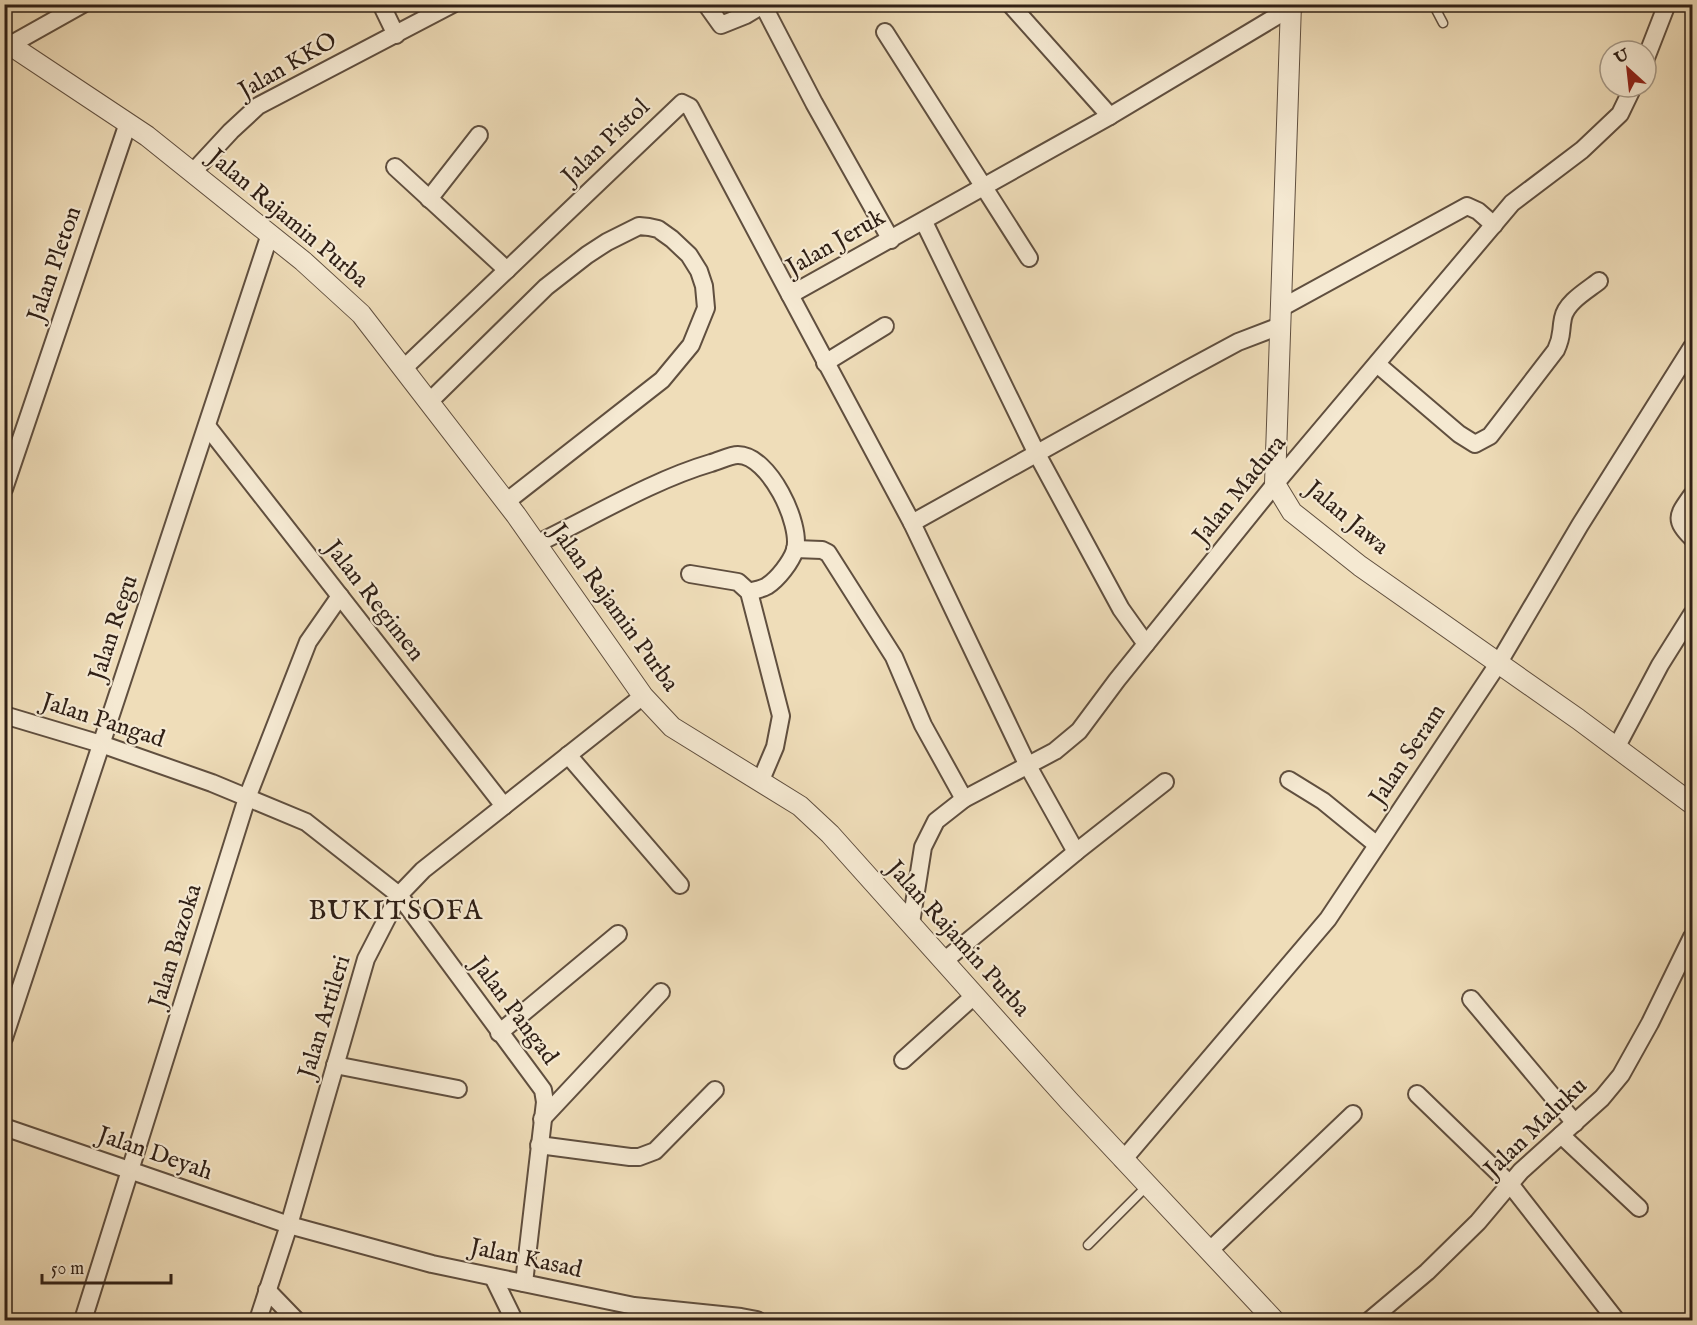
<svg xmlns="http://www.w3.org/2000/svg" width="1697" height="1325" font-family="'IM FELL English',serif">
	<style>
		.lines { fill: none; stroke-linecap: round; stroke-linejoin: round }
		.service-casing { stroke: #604f3f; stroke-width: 11 }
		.minor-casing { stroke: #604f3f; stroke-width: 20 }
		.tertiary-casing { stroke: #604f3f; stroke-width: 22 }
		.service { stroke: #f5e9d2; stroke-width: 8 }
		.minor { stroke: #f5e9d2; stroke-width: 16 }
		.tertiary { stroke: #f5e9d2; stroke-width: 20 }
		.labels { text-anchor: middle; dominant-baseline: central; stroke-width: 4.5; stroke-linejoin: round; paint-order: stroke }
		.street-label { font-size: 24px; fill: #302016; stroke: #f5e9d2 }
		.quarter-label { font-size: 27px; letter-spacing: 1.5px; fill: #302016; stroke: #f5e9d2 }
	</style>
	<rect width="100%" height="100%" fill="#efddb9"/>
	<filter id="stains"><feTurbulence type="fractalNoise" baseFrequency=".00333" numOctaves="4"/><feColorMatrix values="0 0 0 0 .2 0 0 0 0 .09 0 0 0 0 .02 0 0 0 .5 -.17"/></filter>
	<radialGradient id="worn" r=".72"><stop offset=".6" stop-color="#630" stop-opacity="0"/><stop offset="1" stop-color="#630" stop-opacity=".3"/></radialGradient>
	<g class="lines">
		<g class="service-casing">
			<g id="service">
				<polyline points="1433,4 1443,23"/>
				<polyline points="1088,1245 1147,1186"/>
			</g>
		</g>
		<g class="minor-casing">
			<g id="minor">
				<polyline points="381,4 396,35"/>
				<polyline points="706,4 721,25 746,15 764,4"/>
				<polyline points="1010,4 1110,116"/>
				<polyline points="763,5 814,103 891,240"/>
				<polyline points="885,32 1029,258"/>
				<polyline points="10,45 83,4"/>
				<polyline points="1646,58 1667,4"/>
				<polyline points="395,167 507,270"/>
				<polyline points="193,172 231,131 258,106 453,4"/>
				<polyline points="429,199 479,135"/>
				<polyline points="924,222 1037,454 1121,609 1146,644"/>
				<polyline points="1281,308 1467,206 1478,211 1494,225"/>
				<polyline points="825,363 885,326"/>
				<path d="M1377,364l82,70 16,10 15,-8 66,-86c7,-15 4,-17 7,-32 3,-16 25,-28 36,-37"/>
				<polyline points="403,369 682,103 690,107 790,295"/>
				<polyline points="429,402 546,287 587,255 607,242 639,226 649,227 658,229 672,239 689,255 699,271 704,286 706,308 691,345 662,380 506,502"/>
				<polyline points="207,426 504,806"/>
				<polyline points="4,489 128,123"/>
				<path d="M1692,495c-14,20 -19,24 0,43"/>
				<polyline points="912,523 1188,369 1238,342 1280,326"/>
				<path d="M536,544c56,-27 117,-64 175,-81 8,-2 19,-8 27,-8 31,0 64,69 57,95 -4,12 -17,29 -28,36 -5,3 -12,4 -18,6"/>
				<polyline points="795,549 822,550 828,553 894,657 923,725 964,799"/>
				<polyline points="690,574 738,582 749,592 781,716 775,747 761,780"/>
				<polyline points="4,715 101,744 212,783 306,822 399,895 543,1090 545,1102 524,1283"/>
				<polyline points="1616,748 1660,665 1692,614"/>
				<polyline points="568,755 680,885"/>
				<polyline points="1289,780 1323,801 1377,845"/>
				<polyline points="1076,852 1028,766 912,523 790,295 1110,116 1297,4"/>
				<polyline points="911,923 923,847 936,821 964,799 1055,751 1079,731 1117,680 1275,484 1512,203 1582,150 1620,114 1633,87"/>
				<polyline points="944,961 1076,852 1165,782"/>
				<polyline points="1471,999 1575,1123"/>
				<polyline points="499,1033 618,934"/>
				<polyline points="4,1038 270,234"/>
				<polyline points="903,1060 975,995"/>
				<polyline points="335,1065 458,1089"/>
				<polyline points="1417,1094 1510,1184 1616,1320"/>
				<polyline points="542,1119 661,992"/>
				<polyline points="4,1127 289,1225 432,1264 634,1306 741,1317 757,1320"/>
				<polyline points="1561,1135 1639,1208"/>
				<polyline points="539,1145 630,1157 639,1157 655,1151 715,1090"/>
				<polyline points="1123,1160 1328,919 1498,664 1580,525 1692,347"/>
				<polyline points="1209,1251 1353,1114"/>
				<polyline points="493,1277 514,1320"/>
				<polyline points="267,1290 296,1320"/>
				<polyline points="83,1320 247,798 308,642 340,596"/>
				<polyline points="258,1320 289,1225 366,959 399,895 423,870 643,696"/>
				<polyline points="1370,1320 1427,1272 1478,1222 1521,1171 1602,1098 1621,1075 1650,1023 1692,937"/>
			</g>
		</g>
		<g class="tertiary-casing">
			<g id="tertiary">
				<polyline points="1291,4 1275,484 1292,512 1360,566 1578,719 1692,804"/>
				<polyline points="4,41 147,136 303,261 361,314 516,515 643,696 672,727 800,806 830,834 1070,1102 1274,1320"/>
			</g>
		</g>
		<use href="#service" class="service"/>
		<use href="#minor" class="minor"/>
		<use href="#tertiary" class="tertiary"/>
	</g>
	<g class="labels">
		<g class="street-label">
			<text transform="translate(288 66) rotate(-30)">Jalan KKO</text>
			<text transform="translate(606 142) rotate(-44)">Jalan Pistol</text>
			<text transform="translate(288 219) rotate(40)">Jalan Rajamin Purba</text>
			<text transform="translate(836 243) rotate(-30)">Jalan Jeruk</text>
			<text transform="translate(55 264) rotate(-71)">Jalan Pleton</text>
			<text transform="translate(1240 490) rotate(-51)">Jalan Madura</text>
			<text transform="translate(1347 518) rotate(40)">Jalan Jawa</text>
			<text transform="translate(374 601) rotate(52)">Jalan Regimen</text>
			<text transform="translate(614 608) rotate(54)">Jalan Rajamin Purba</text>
			<text transform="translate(114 628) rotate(-72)">Jalan Regu</text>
			<text transform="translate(103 721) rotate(18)">Jalan Pangad</text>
			<text transform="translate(1408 755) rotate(-56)">Jalan Seram</text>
			<text transform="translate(958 939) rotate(48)">Jalan Rajamin Purba</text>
			<text transform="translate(176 946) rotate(-73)">Jalan Bazoka</text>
			<text transform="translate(514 1011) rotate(53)">Jalan Pangad</text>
			<text transform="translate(325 1017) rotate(-73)">Jalan Artileri</text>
			<text transform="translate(1536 1128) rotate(-44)">Jalan Maluku</text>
			<text transform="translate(155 1154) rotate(19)">Jalan Deyah</text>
			<text transform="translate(526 1259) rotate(12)">Jalan Kasad</text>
		</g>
		<g class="quarter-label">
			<text x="396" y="912">BUKITSOFA</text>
		</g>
	</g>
	<rect width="1697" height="1325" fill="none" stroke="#efddb9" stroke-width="24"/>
	<rect x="6" y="6" width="1685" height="1313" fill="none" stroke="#302016" stroke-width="3"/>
	<rect x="12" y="12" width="1673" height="1301" fill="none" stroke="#302016" stroke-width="1.5"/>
	<g transform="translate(1628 69) rotate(333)"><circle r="28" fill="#f5e9d2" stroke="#a69987" stroke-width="1.5"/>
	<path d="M0-4.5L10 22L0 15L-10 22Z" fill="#8f2418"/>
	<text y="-9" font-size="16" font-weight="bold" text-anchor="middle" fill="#302016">U</text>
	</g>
	<path d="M42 1274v9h129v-9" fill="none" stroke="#302016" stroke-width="3"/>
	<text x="51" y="1274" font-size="18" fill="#302016" stroke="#f5e9d2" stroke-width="4.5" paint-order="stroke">50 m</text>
	<rect width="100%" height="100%" filter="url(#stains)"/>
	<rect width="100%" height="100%" fill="url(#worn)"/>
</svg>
